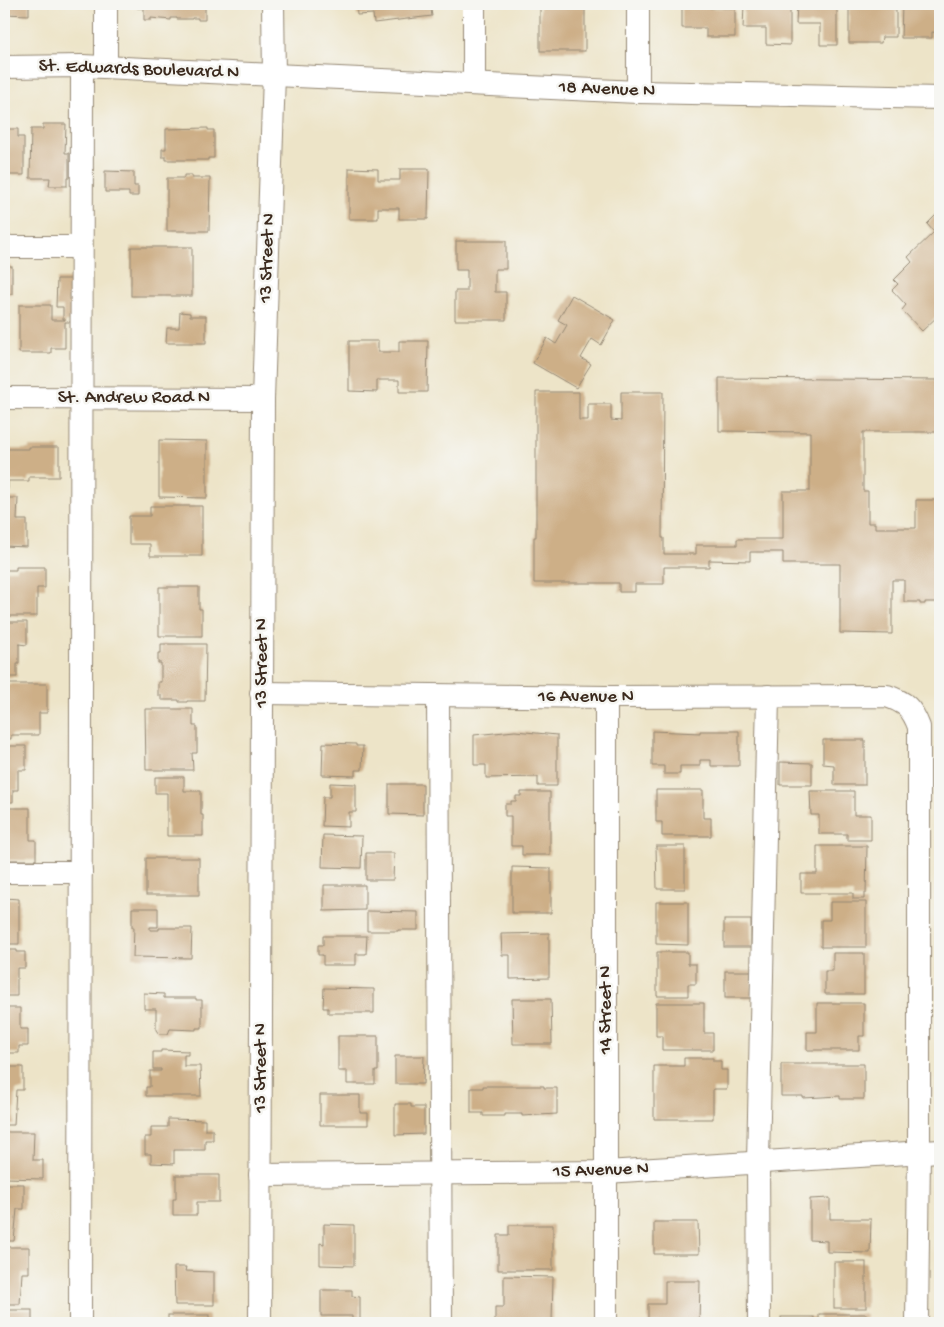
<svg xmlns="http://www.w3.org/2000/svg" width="944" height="1327" font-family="'Gochi Hand',sans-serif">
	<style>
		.building { fill: #cdaf87 }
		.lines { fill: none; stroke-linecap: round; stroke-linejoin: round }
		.minor-casing { stroke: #948773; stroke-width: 24 }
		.minor { stroke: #fff; stroke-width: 22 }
		.labels { text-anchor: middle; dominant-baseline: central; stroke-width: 5; stroke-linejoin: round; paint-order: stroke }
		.street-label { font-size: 19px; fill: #3b2a1e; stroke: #f6f6f2 }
	</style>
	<rect width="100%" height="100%" fill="#f6f6f2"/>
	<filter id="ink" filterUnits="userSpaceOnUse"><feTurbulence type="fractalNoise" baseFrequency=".02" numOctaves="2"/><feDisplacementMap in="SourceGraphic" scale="10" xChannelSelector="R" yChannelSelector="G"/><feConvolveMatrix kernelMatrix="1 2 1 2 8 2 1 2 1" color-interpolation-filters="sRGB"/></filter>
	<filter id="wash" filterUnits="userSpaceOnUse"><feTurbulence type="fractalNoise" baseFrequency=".0096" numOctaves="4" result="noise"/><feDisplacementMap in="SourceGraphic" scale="20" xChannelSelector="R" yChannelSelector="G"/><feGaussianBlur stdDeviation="1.12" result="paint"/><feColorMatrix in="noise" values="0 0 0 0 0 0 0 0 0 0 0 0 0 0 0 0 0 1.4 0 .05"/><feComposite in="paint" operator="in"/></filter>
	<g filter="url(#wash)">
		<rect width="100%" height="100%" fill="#ede4c8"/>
		<g id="blocks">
			<g class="building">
				<polygon points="4,4 29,4 29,15 4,14"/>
				<polygon points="137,4 200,4 200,7 205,7 205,20 198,20 198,18 192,18 192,19 177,19 177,18 171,18 171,20 151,18 151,20 144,20 144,8 137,8"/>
				<polygon points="356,4 430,4 432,16 374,23 373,14 357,15"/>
				<rect x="540" y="4" width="45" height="47"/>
				<polygon points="682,4 710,4 710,8 735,8 735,37 706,37 706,28 682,28"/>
				<polygon points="744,4 790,4 790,45 766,44 766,28 743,28"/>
				<polygon points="797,4 837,4 837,45 820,45 820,24 796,24"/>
				<polygon points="849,4 894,4 894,10 896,10 896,37 882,37 881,43 849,43"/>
				<polygon points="902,4 940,4 940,33 932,32 932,38 901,38"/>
				<polygon points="43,124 66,124 65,153 69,153 69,178 67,178 67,186 49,186 50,178 30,178 31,129 43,129"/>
				<polygon points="208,128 208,130 214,130 214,158 208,158 208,160 166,160 166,157 162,157 162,149 166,149 166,129"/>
				<polygon points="4,129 18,129 18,137 24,137 24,175 4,175"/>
				<polygon points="349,168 378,169 378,180 400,180 400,169 429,169 428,219 399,219 399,208 378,208 378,219 349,219"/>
				<polygon points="105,171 134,172 134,186 138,186 138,196 129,196 129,192 105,192"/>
				<polygon points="184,175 192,175 192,178 210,178 209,231 167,231 167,178 184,178"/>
				<polygon points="940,211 940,314 922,331 902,310 906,305 892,290 898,284 894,280 912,262 908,257 934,232 927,224"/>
				<polygon points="456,241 506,241 506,269 495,269 495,292 506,292 506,320 455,320 455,291 467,291 467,270 456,270"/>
				<rect x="131" y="247" width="61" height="49"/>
				<rect x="4" y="266" width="8" height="28"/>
				<polygon points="57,279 75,279 75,322 65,322 65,348 51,348 51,353 19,353 19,305 51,305 51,320 65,320 65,319 63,319 63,307 56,307"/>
				<polygon points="572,295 615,320 601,345 592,339 581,358 591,364 576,388 533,363 547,338 556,344 567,325 558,320"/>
				<polygon points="180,312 190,313 190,316 206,316 206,343 166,343 167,328 179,328"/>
				<polygon points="349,341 378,341 378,352 399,352 399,341 428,341 427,392 399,392 399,380 377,380 377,392 349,391"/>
				<polygon points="719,378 940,380 940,432 863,432 863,491 868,491 868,523 875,523 875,528 916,528 916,500 940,500 940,602 925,602 925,604 920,604 920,602 904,602 904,580 892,580 892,634 840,633 840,564 783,564 783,552 750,552 750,561 709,560 709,567 664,567 664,584 635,584 635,592 619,592 619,583 534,583 534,537 536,537 536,392 579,392 579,420 588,420 588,404 611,404 611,420 621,421 621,392 663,392 662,538 664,538 664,554 696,554 696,545 737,545 737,539 783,539 783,491 810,491 810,432 719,431"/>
				<polygon points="159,440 207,441 207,498 159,497"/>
				<polygon points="29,447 59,447 59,477 29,477 29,481 8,481 8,489 4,489 4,449 29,449"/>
				<polygon points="4,498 18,498 17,520 27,520 27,547 4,546"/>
				<polygon points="150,506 202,506 202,556 150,556 150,544 129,544 129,516 150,516"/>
				<polygon points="16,567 45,567 45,588 37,588 37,616 4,616 4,570 16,570"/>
				<polygon points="159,587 199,587 199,609 202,609 202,636 159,636"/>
				<polygon points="4,622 27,622 27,645 19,644 19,664 17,664 17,677 4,677"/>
				<polygon points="161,644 206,644 205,701 187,701 187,702 179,702 179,700 161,700 161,695 158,695 158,682 161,682 161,663 158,663 158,653 161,653"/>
				<polygon points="4,684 47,684 47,713 39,713 39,735 11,735 11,739 4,739"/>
				<polygon points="145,709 193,709 193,726 197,726 197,753 192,753 193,770 146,770"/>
				<polygon points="515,731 557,735 557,786 538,786 538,777 486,778 486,765 474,765 474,735"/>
				<polygon points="652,731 700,733 700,731 739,731 739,766 711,766 711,760 700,760 700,766 680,766 680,774 664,774 664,766 652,766"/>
				<polygon points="823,740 865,740 865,785 834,785 834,765 823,764"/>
				<polygon points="323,743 356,744 356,746 363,746 362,770 355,770 355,776 322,775"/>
				<polygon points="4,746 26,746 26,770 18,770 18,790 13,790 13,802 4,802"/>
				<polygon points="780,762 812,763 812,785 780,785"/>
				<polygon points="155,777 184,777 184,791 201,791 201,815 203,815 203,836 167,836 167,793 155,793"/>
				<polygon points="330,783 356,784 356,812 349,812 349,827 322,826 323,797 330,797"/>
				<polygon points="389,784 423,784 423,815 389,814"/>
				<polygon points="656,790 703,790 703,818 711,818 711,836 662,836 662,822 656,822"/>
				<polygon points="810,791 854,791 854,815 871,815 871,840 847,840 847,834 819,834 819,815 811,815"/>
				<polygon points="521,792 550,792 550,855 522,855 522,846 511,846 511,816 505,816 505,804 511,804 511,801 516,801 516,796 521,796"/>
				<polygon points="4,808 30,808 30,840 36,840 36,860 4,860"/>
				<polygon points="323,835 362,836 361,868 322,867"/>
				<polygon points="656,846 685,846 685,889 657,889"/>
				<polygon points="817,846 867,846 866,894 864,894 864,899 853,899 853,893 801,893 801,874 817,874"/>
				<polygon points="366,853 394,853 393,880 366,880"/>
				<rect x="146" y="858" width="53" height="37"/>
				<polygon points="512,867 551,868 551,913 512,913"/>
				<polygon points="324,885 365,885 365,910 324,911"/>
				<polygon points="4,898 19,899 19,944 4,944"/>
				<polygon points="656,902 688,902 688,945 656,944"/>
				<polygon points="830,902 866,902 866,947 821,947 821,920 830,920"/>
				<polygon points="132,908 158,908 158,927 150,927 150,930 159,930 159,928 192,928 191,958 133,957 134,927 132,927"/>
				<polygon points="367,911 418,912 418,930 398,930 398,931 367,931"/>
				<rect x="724" y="920" width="27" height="27"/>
				<polygon points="549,933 549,978 510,979 510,955 502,955 501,934"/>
				<polygon points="323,936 367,936 366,954 356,954 356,965 323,965 323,955 318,955 318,945 323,945"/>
				<polygon points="4,950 17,950 17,952 25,952 25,968 17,968 17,996 4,996"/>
				<polygon points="657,952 688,952 688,964 696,964 696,984 688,984 688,996 657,996"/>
				<polygon points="833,953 864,953 864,994 825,994 825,971 833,971"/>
				<rect x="725" y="971" width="27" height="27"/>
				<polygon points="324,988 374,989 374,1013 328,1013 328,1008 323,1008"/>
				<polygon points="144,993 164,994 164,998 196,998 196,1000 202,1000 202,1028 196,1028 196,1030 170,1029 168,1034 159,1034 156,1030 156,1009 144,1009"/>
				<polygon points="512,999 551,999 552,1044 513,1044"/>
				<polygon points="656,1003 704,1003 704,1033 713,1033 713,1050 662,1050 662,1036 656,1036"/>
				<polygon points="817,1003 864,1003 864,1036 859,1036 859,1050 807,1050 807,1032 817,1032"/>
				<polygon points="4,1008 20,1008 20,1029 28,1029 28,1046 19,1046 19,1053 4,1053"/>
				<polygon points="338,1036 378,1036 378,1071 375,1071 375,1084 347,1084 347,1071 338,1071"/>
				<polygon points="161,1050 188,1051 188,1055 184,1055 184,1066 200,1066 201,1096 146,1096 146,1087 150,1087 150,1071 161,1071 161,1069 153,1069 153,1052 161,1052"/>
				<polygon points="395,1056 424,1056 423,1084 395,1084"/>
				<polygon points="684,1058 713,1058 713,1061 721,1061 721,1070 727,1070 727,1089 713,1089 713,1119 654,1119 654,1066 684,1066"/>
				<polygon points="781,1064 864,1064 864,1099 840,1099 840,1096 803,1098 803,1096 781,1096"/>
				<polygon points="4,1067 23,1067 23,1090 16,1090 14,1125 4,1125"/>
				<polygon points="483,1086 544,1086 544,1088 557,1088 557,1114 522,1116 522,1114 505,1114 505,1116 483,1116 483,1113 471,1113 471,1088 483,1088"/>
				<polygon points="320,1095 360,1095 360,1113 368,1113 368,1125 320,1125"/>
				<polygon points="395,1104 411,1104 411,1107 424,1107 424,1134 395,1135"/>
				<polygon points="168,1119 205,1120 205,1130 213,1130 213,1140 205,1140 205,1150 174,1150 174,1164 151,1163 151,1154 145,1154 145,1137 151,1137 151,1127 168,1127"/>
				<polygon points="4,1132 34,1132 33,1160 43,1160 43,1179 4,1178"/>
				<polygon points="176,1175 219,1175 219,1202 197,1202 197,1215 173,1215 173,1199 176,1199"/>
				<polygon points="4,1184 24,1184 24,1209 17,1209 14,1241 4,1241"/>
				<polygon points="830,1198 830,1219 871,1219 870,1253 827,1252 827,1241 810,1240 810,1199"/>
				<polygon points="654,1222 698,1222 699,1254 654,1254"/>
				<polygon points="324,1224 354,1225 354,1266 320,1265 320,1243 324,1244"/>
				<polygon points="509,1225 553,1225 553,1270 498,1270 498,1235 509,1235"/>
				<polygon points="4,1247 29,1247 29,1273 22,1273 20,1304 4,1304"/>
				<rect x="834" y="1262" width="32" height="46"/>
				<polygon points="174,1267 186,1267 185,1271 214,1272 214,1305 175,1305"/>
				<polygon points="504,1276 553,1277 552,1323 495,1323 495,1307 504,1307"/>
				<polygon points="665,1281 700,1281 699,1323 648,1323 648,1304 665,1304"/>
				<polygon points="321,1290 352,1290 352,1296 360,1297 360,1320 352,1320 352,1316 321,1316"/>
				<rect x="4" y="1310" width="28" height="13"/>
				<rect x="819" y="1314" width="47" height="9"/>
				<rect x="168" y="1315" width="41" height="8"/>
				<rect x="781" y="1317" width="33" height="6"/>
			</g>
		</g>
	</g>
	<g filter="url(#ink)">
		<use href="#blocks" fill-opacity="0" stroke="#948773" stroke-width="1"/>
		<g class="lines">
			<g class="minor-casing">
				<g id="minor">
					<polyline points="474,4 474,84"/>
					<polyline points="638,4 638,92"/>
					<polyline points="4,67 82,66 638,92 940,98"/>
					<polyline points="106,67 106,4"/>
					<polyline points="4,247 81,247"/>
					<polyline points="4,398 263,399"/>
					<path d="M261,693l345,4 281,-1c18,6 25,12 32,31v425l-2,171"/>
					<polyline points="438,696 441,1323"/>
					<polyline points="4,872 81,872"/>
					<polyline points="260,1175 606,1172 940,1151"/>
					<polyline points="80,1323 82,66"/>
					<polyline points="260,1323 263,399 274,75 273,4"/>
					<polyline points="606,1323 606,697"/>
					<polyline points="759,1323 758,1162 768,696"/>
				</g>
			</g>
			<use href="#minor" class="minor"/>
		</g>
	</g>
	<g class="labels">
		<g class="street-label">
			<text transform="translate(139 70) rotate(2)">St. Edwards Boulevard N</text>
			<text transform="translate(607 90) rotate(2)">18 Avenue N</text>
			<text transform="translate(268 258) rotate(-88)">13 Street N</text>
			<text x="134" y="398">St. Andrew Road N</text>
			<text transform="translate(262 663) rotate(-90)">13 Street N</text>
			<text x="586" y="697">16 Avenue N</text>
			<text transform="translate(606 1010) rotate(-90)">14 Street N</text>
			<text transform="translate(261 1068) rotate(-90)">13 Street N</text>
			<text transform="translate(601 1171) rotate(-2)">15 Avenue N</text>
		</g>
	</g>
	<rect width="944" height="1327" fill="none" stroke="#f6f6f2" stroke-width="20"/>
</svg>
